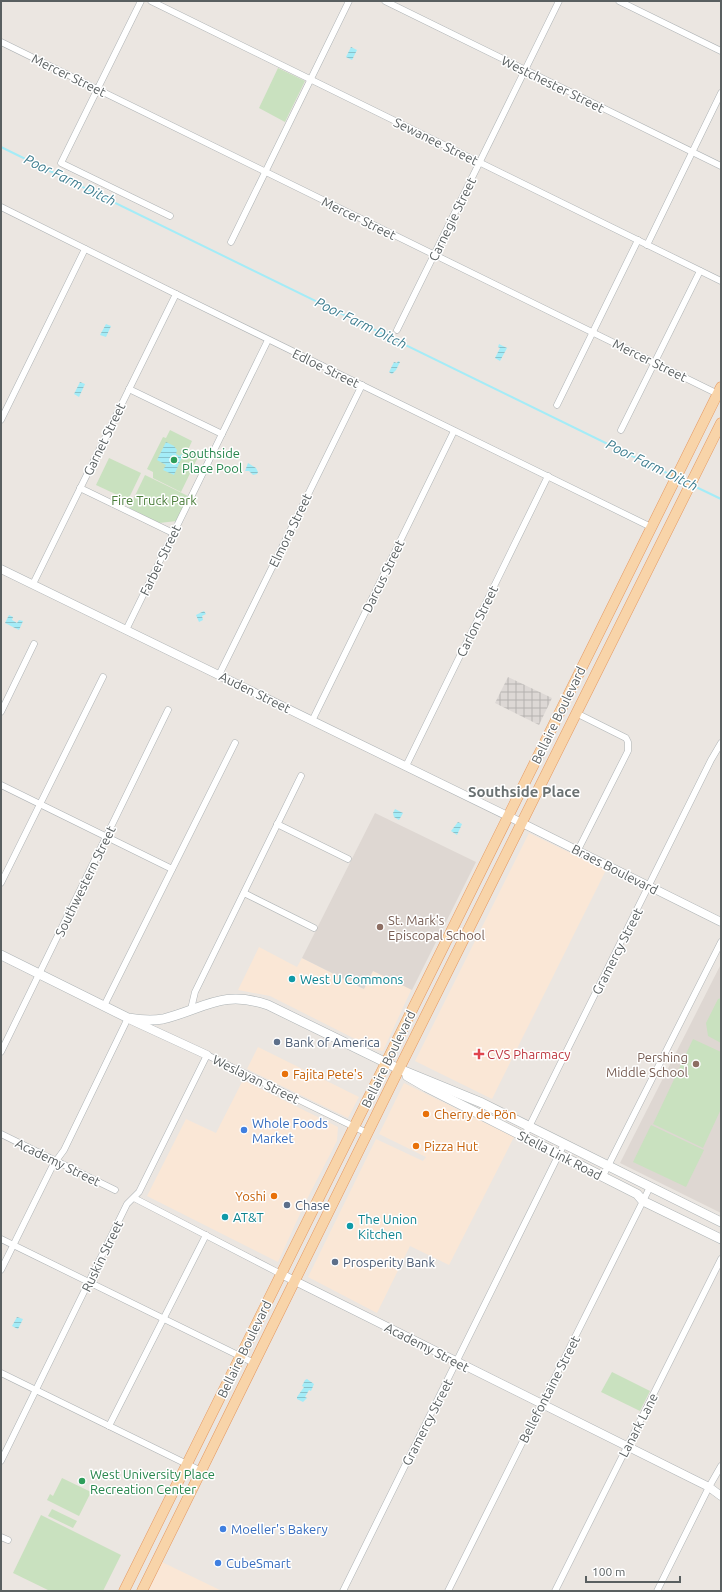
<svg xmlns="http://www.w3.org/2000/svg" width="722" height="1592" font-family="Ubuntu,sans-serif">
	<style>
		.commercial { fill: #fae7d6 }
		.industrial { fill: url(#industrial-grid) }
		.education { fill: #ded7d2 }
		.green { fill: #c9e1bf }
		.water { fill: url(#water-rules) }
		.lines { fill: none; stroke-linecap: round; stroke-linejoin: round }
		.stream { stroke: #a4ecf7; stroke-width: 2 }
		.minor-casing { stroke: #aeb3b5; stroke-width: 7 }
		.tertiary-casing { stroke: #aeb3b5; stroke-width: 9 }
		.secondary-casing { stroke: #adb3b5; stroke-width: 10 }
		.primary-casing { stroke: #e59860; stroke-width: 11 }
		.minor { stroke: #fff; stroke-width: 6 }
		.tertiary { stroke: #fff; stroke-width: 8 }
		.secondary { stroke: #fff; stroke-width: 9 }
		.primary { stroke: #f8d4a9; stroke-width: 10 }
		.leisure-dot { fill: #2e9e5b; stroke: #fff; stroke-width: 1.5 }
		.education-dot { fill: #8d6e63; stroke: #fff; stroke-width: 1.5 }
		.culture-dot { fill: #0f9aa8; stroke: #fff; stroke-width: 1.5 }
		.service-dot { fill: #5c6f8a; stroke: #fff; stroke-width: 1.5 }
		.health-dot { fill: #e0444e; stroke: #fff; stroke-width: 1.5 }
		.food-dot { fill: #e8710a; stroke: #fff; stroke-width: 1.5 }
		.shop-dot { fill: #3f7fe0; stroke: #fff; stroke-width: 1.5 }
		.labels { text-anchor: middle; dominant-baseline: central; stroke-width: 3; stroke-linejoin: round; paint-order: stroke }
		.street-label { font-size: 13px; fill: #595f60; stroke: #fff }
		.leisure-label { font-size: 13px; fill: #27864d; stroke: #fff; text-anchor: start }
		.park-label { font-size: 13px; fill: #4b7e3b; stroke: #fff }
		.education-label { font-size: 13px; fill: #785e54; stroke: #fff; text-anchor: start }
		.culture-label { font-size: 13px; fill: #0d838f; stroke: #fff; text-anchor: start }
		.service-label { font-size: 13px; fill: #4e5e75; stroke: #fff; text-anchor: start }
		.health-label { font-size: 13px; fill: #be3a42; stroke: #fff; text-anchor: start }
		.food-label { font-size: 13px; fill: #c56008; stroke: #fff; text-anchor: start }
		.shop-label { font-size: 13px; fill: #366cbe; stroke: #fff; text-anchor: start }
		.water-label { font-size: 14px; font-style: italic; fill: #3c7c8e; stroke: #fff }
		.quarter-label { font-size: 15px; font-weight: bold; fill: #6a7172; stroke: #fff }
	</style>
	<defs>
		<pattern id="industrial-grid" width="8" height="8" patternUnits="userSpaceOnUse"><rect width="8" height="8" fill="#ddd8d5"/><path d="M0 4h8M4 0v8" fill="none" stroke="#b6b2b0"/></pattern>
		<pattern id="water-rules" width="6" height="5" patternUnits="userSpaceOnUse"><rect width="6" height="5" fill="#a4ecf7"/><path d="M0 2.5h6" fill="none" stroke="#89c2cb"/></pattern>
	</defs>
	<rect width="100%" height="100%" fill="#ebe6e1"/>
	<g class="commercial">
		<polygon points="529,833 606,870 492,1099 415,1061"/>
		<polygon points="259,947 297,967 302,958 363,989 373,971 412,988 383,1051 377,1050 270,996 238,990"/>
		<polygon points="258,1047 359,1097 348,1118 247,1069"/>
		<polygon points="243,1080 338,1127 337,1141 305,1203 278,1262 147,1196 186,1119 216,1133"/>
		<polygon points="404,1083 514,1137 449,1265 410,1246 377,1313 308,1277 376,1139 423,1161 426,1157 379,1134"/>
		<polygon points="162,1562 166,1564 222,1591 148,1591"/>
	</g>
	<polygon class="industrial" points="508,677 552,698 539,725 495,703"/>
	<g class="education">
		<polygon points="375,813 476,862 412,990 373,971 364,989 302,958"/>
		<polygon points="721,964 721,1213 620,1163"/>
	</g>
	<g class="green">
		<polygon points="278,68 305,81 285,122 259,108"/>
		<polygon points="170,430 192,441 188,450 199,455 181,492 153,478 153,472 147,469 163,437 166,438"/>
		<polygon points="109,458 141,473 128,500 96,485"/>
		<polygon points="145,475 188,496 177,521 159,523 129,508"/>
		<polygon points="721,998 721,1043 708,1036 706,1023 718,999"/>
		<polygon points="693,1039 721,1052 721,1109 703,1148 653,1124"/>
		<polygon points="651,1125 704,1150 686,1187 633,1162"/>
		<polygon points="612,1372 650,1391 640,1411 601,1392"/>
		<polygon points="62,1478 91,1492 79,1516 47,1500 50,1494 53,1496"/>
		<polygon points="52,1509 77,1521 73,1528 48,1516"/>
		<polygon points="41,1515 121,1555 103,1591 50,1591 13,1573"/>
	</g>
	<g class="water">
		<polygon points="351,47 357,50 352,60 346,57"/>
		<polygon points="106,324 111,326 106,337 100,335"/>
		<polygon points="499,344 507,348 500,361 495,358 500,348 498,347"/>
		<polygon points="398,361 400,362 396,370 392,374 389,372 394,362 397,363"/>
		<polygon points="80,382 85,384 79,397 74,394"/>
		<polygon points="166,442 174,446 177,450 176,454 180,456 181,454 183,455 174,475 163,470 166,465 157,460"/>
		<polygon points="248,463 256,468 258,472 257,474 253,475 249,471 245,471"/>
		<polygon points="204,611 206,614 202,616 203,620 199,622 196,615"/>
		<polygon points="9,615 13,617 12,620 17,623 19,620 23,621 19,630 5,623"/>
		<polygon points="395,809 403,813 399,820 394,817 393,813"/>
		<polygon points="458,822 462,824 457,835 451,831"/>
		<polygon points="17,1317 23,1319 18,1329 12,1326"/>
		<polygon points="307,1379 314,1384 311,1391 309,1390 305,1397 307,1398 303,1402 297,1399 297,1397 304,1387 302,1386 305,1380"/>
	</g>
	<g class="lines">
		<g class="stream">
			<polyline points="1,147 673,476"/>
			<polyline points="679,479 688,483"/>
			<polyline points="694,486 721,499"/>
		</g>
		<g class="minor-casing">
			<g id="minor">
				<polyline points="141,1 61,163 170,216"/>
				<polyline points="151,1 721,281"/>
				<polyline points="385,1 721,166"/>
				<polyline points="619,1 721,51"/>
				<polyline points="1,42 718,394"/>
				<polyline points="1,207 176,294 651,527"/>
				<polyline points="231,242 349,1"/>
				<polyline points="647,245 721,93"/>
				<polyline points="397,330 559,1"/>
				<polyline points="129,389 222,434"/>
				<polyline points="557,405 638,240"/>
				<polyline points="1,420 85,249"/>
				<polyline points="621,430 700,271"/>
				<polyline points="80,488 173,533"/>
				<polyline points="33,584 176,294"/>
				<polyline points="126,630 268,340"/>
				<polyline points="219,675 362,385"/>
				<polyline points="1,712 34,644"/>
				<polyline points="576,713 626,738 628,742 628,751 578,850"/>
				<polyline points="312,721 454,431"/>
				<polyline points="406,766 548,476"/>
				<polyline points="1,785 172,869"/>
				<polyline points="277,824 348,859"/>
				<polyline points="1,883 103,677"/>
				<polyline points="244,893 314,928"/>
				<polyline points="104,1006 235,743"/>
				<polyline points="191,1009 195,992 301,776"/>
				<polyline points="1,1052 168,710"/>
				<polyline points="1,1134 115,1190"/>
				<polyline points="524,1137 711,760 721,743"/>
				<polyline points="603,1176 721,942"/>
				<polyline points="134,1198 281,1274"/>
				<polyline points="1,1239 254,1363"/>
				<polyline points="1,1270 53,1165 64,1150 128,1018"/>
				<polyline points="1,1373 201,1471"/>
				<polyline points="109,1426 206,1235"/>
				<polyline points="1,1461 127,1204 139,1192 207,1055 367,1133"/>
				<polyline points="1,1537 8,1540"/>
				<polyline points="343,1591 564,1144"/>
				<polyline points="448,1591 650,1187"/>
				<polyline points="555,1591 721,1259"/>
				<polyline points="657,1591 709,1487 721,1466"/>
			</g>
		</g>
		<g class="tertiary-casing">
			<g id="tertiary">
				<polyline points="1,569 522,823 721,922"/>
				<polyline points="131,1020 207,1055"/>
				<polyline points="281,1274 709,1487 721,1496"/>
			</g>
		</g>
		<g class="secondary-casing">
			<g id="secondary">
				<path d="M1,955l127,63c12,2 23,3 35,1 41,-10 59,-30 105,-14l131,64 83,34 239,119"/>
				<polyline points="407,1076 426,1087 637,1194 643,1201 721,1239"/>
			</g>
		</g>
		<g class="primary-casing">
			<g id="primary">
				<polyline points="124,1591 721,387"/>
				<polyline points="142,1591 399,1069 721,423"/>
			</g>
		</g>
		<use href="#minor" class="minor"/>
		<use href="#tertiary" class="tertiary"/>
		<use href="#secondary" class="secondary"/>
		<use href="#primary" class="primary"/>
	</g>
	<g class="leisure-dot">
		<circle cx="174" cy="460" r="4"/>
		<circle cx="82" cy="1481" r="4"/>
	</g>
	<g class="education-dot">
		<circle cx="380" cy="927" r="4"/>
		<circle cx="696" cy="1064" r="4"/>
	</g>
	<g class="culture-dot">
		<circle cx="292" cy="979" r="4"/>
		<circle cx="225" cy="1217" r="4"/>
		<circle cx="350" cy="1226" r="4"/>
	</g>
	<g class="service-dot">
		<circle cx="277" cy="1042" r="4"/>
		<circle cx="287" cy="1205" r="4"/>
		<circle cx="335" cy="1262" r="4"/>
	</g>
	<path class="health-dot" d="M477 1048h4v4h4v4h-4v4h-4v-4h-4v-4h4z"/>
	<g class="food-dot">
		<circle cx="285" cy="1074" r="4"/>
		<circle cx="426" cy="1114" r="4"/>
		<circle cx="416" cy="1146" r="4"/>
		<circle cx="274" cy="1196" r="4"/>
	</g>
	<g class="shop-dot">
		<circle cx="244" cy="1130" r="4"/>
		<circle cx="223" cy="1529" r="4"/>
		<circle cx="218" cy="1563" r="4"/>
	</g>
	<g class="labels">
		<g class="street-label">
			<text transform="translate(69 75) rotate(26)">Mercer Street</text>
			<text transform="translate(553 84) rotate(26)">Westchester Street</text>
			<text transform="translate(436 141) rotate(26)">Sewanee Street</text>
			<text transform="translate(359 218) rotate(26)">Mercer Street</text>
			<text transform="translate(452 219) rotate(-64)">Carnegie Street</text>
			<text transform="translate(650 360) rotate(26)">Mercer Street</text>
			<text transform="translate(326 368) rotate(26)">Edloe Street</text>
			<text transform="translate(104 439) rotate(-64)">Garnet Street</text>
			<text transform="translate(290 530) rotate(-64)">Elmora Street</text>
			<text transform="translate(160 560) rotate(-64)">Farber Street</text>
			<text transform="translate(383 576) rotate(-64)">Darcus Street</text>
			<text transform="translate(477 621) rotate(-64)">Carlon Street</text>
			<text transform="translate(255 692) rotate(26)">Auden Street</text>
			<text transform="translate(558 715) rotate(-64)">Bellaire Boulevard</text>
			<text transform="translate(615 869) rotate(27)">Braes Boulevard</text>
			<text transform="translate(85 881) rotate(-64)">Southwestern Street</text>
			<text transform="translate(617 951) rotate(-63)">Gramercy Street</text>
			<text transform="translate(388 1059) rotate(-64)">Bellaire Boulevard</text>
			<text transform="translate(256 1079) rotate(26)">Weslayan Street</text>
			<text transform="translate(560 1155) rotate(27)">Stella Link Road</text>
			<text transform="translate(58 1162) rotate(26)">Academy Street</text>
			<text transform="translate(102 1256) rotate(-64)">Ruskin Street</text>
			<text transform="translate(427 1347) rotate(27)">Academy Street</text>
			<text transform="translate(244 1349) rotate(-64)">Bellaire Boulevard</text>
			<text transform="translate(549 1389) rotate(-63)">Bellefontaine Street</text>
			<text transform="translate(427 1422) rotate(-63)">Gramercy Street</text>
			<text transform="translate(638 1425) rotate(-63)">Lanark Lane</text>
		</g>
		<g class="leisure-label">
			<text x="182" y="453">Southside<tspan x="182" dy="15">Place Pool</tspan></text>
			<text x="90" y="1474">West University Place<tspan x="90" dy="15">Recreation Center</tspan></text>
		</g>
		<g class="park-label">
			<text x="154" y="500">Fire Truck Park</text>
		</g>
		<g class="education-label">
			<text x="388" y="920">St. Mark's<tspan x="388" dy="15">Episcopal School</tspan></text>
			<text x="688" y="1057" text-anchor="end">Pershing<tspan x="688" dy="15">Middle School</tspan></text>
		</g>
		<g class="culture-label">
			<text x="300" y="979">West U Commons</text>
			<text x="233" y="1217">AT&amp;T</text>
			<text x="358" y="1219">The Union<tspan x="358" dy="15">Kitchen</tspan></text>
		</g>
		<g class="service-label">
			<text x="285" y="1042">Bank of America</text>
			<text x="295" y="1205">Chase</text>
			<text x="343" y="1262">Prosperity Bank</text>
		</g>
		<g class="health-label">
			<text x="487" y="1054">CVS Pharmacy</text>
		</g>
		<g class="food-label">
			<text x="293" y="1074">Fajita Pete's</text>
			<text x="434" y="1114">Cherry de Pön</text>
			<text x="424" y="1146">Pizza Hut</text>
			<text x="266" y="1196" text-anchor="end">Yoshi</text>
		</g>
		<g class="shop-label">
			<text x="252" y="1123">Whole Foods<tspan x="252" dy="15">Market</tspan></text>
			<text x="231" y="1529">Moeller's Bakery</text>
			<text x="226" y="1563">CubeSmart</text>
		</g>
		<g class="water-label">
			<text transform="translate(70 180) rotate(26)">Poor Farm Ditch</text>
			<text transform="translate(361 323) rotate(26)">Poor Farm Ditch</text>
			<text transform="translate(652 465) rotate(26)">Poor Farm Ditch</text>
		</g>
		<g class="quarter-label">
			<text x="524" y="791">Southside Place</text>
		</g>
	</g>
	<rect width="722" height="1592" fill="none" stroke="#595f60" stroke-width="4"/>
	<path d="M586 1576v6h94v-6" fill="none" stroke="#595f60" stroke-width="2"/>
	<text x="592" y="1576" font-size="12" fill="#595f60" stroke="#ffffff" stroke-width="3" paint-order="stroke">100 m</text>
</svg>
